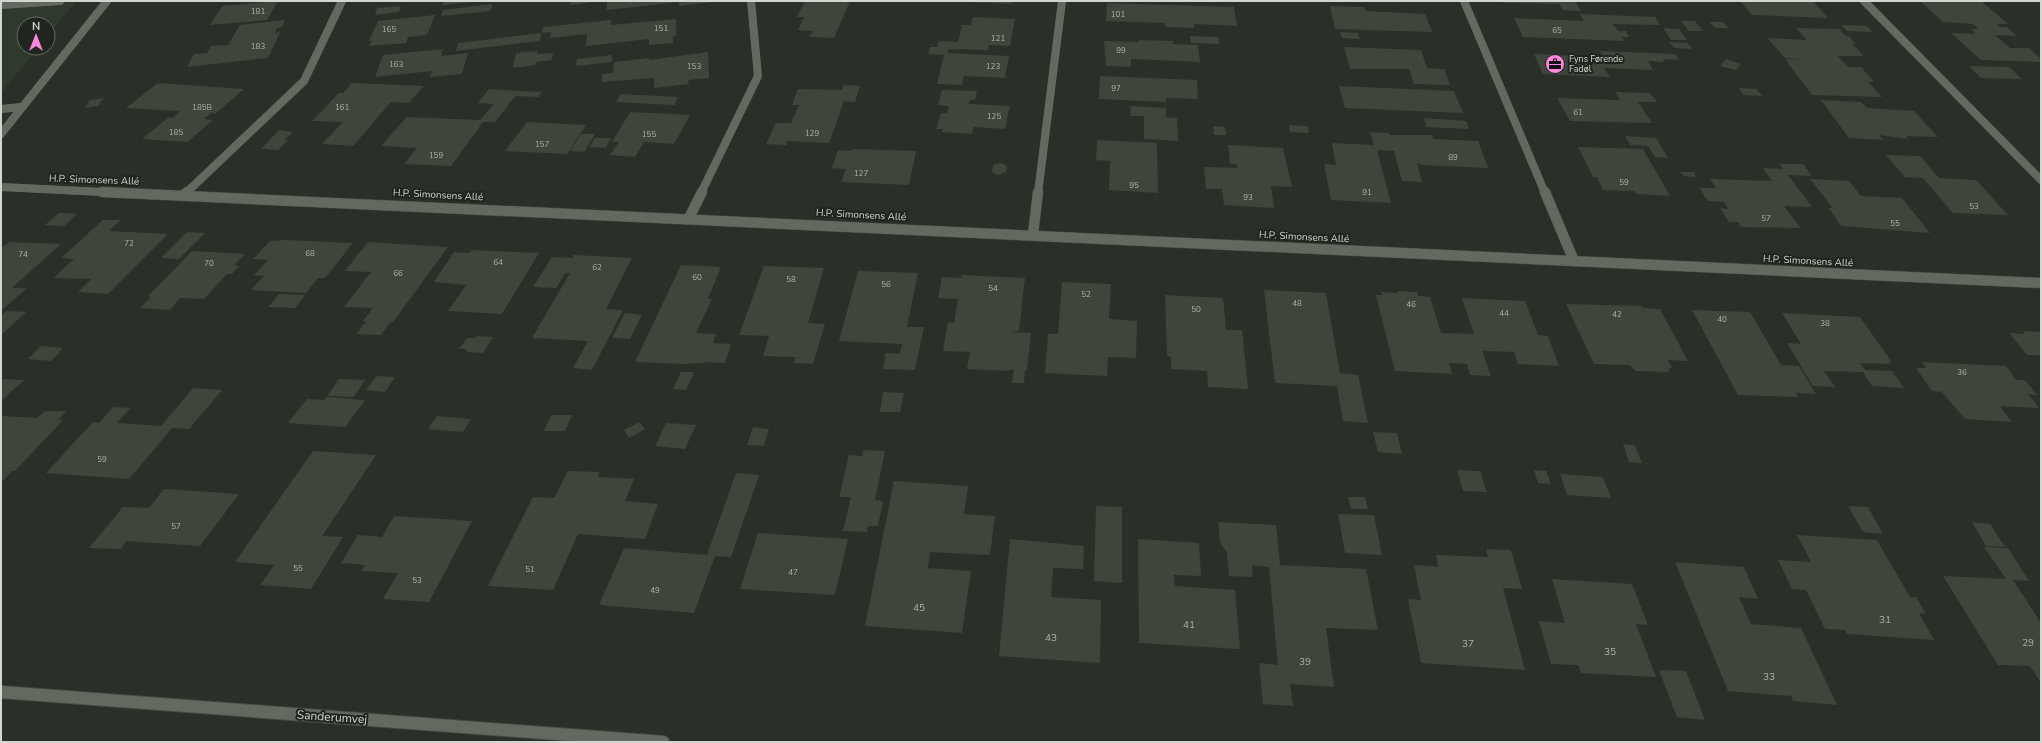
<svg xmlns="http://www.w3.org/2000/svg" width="2042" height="743" font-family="'Nunito Sans',sans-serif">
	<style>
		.built { fill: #2f3a2c }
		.building { fill: #3e463c }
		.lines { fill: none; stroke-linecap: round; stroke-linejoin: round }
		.minor-far2-casing { stroke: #474d45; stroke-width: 8 }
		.minor-far1-casing { stroke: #474d45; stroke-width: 11 }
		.minor-casing { stroke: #474d45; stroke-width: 14 }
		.minor-far2 { stroke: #626a60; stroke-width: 8 }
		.minor-far1 { stroke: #626a60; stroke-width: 10 }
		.minor { stroke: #626a60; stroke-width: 12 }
		.labels { text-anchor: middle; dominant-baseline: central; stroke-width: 4; stroke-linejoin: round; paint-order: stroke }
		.number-label { font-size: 8px; fill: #acb2ab }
		.far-poi-label { font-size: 9px; fill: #d1d6d0; stroke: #1f261d; text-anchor: start }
		.street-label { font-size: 10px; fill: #d1d6d0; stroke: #1f261d }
		.near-number-label { font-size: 10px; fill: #acb2ab }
		.near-street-label { font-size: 12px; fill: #d1d6d0; stroke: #1f261d }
	</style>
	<rect width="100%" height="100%" fill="#283027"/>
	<polygon class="built" points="1,1 76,1 48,36 48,24 24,24 24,48 38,48 1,93"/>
	<g class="building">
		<polygon points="278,1 267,20 210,25 222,6"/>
		<polygon points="444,1 472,1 472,2 443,5"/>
		<polygon points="570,1 594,1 594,2 570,5"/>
		<polygon points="607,1 713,1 713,2 679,6 679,2 607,10"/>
		<polygon points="805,1 850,1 834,38 809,37 813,31 798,30 804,17 797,17"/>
		<polygon points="949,1 1013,1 1012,4"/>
		<polygon points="1502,1 1575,1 1581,11 1563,10 1559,4 1504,3"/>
		<polygon points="1740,1 1813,1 1828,18 1752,15"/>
		<polygon points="1920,1 1981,1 2008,24 1997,24 2000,27 2007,27 2017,36 1995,35 2010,48 2029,48 2041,59 2041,62 1981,60 1951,33 1976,34 1971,29 1978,29 1973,24 1943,22"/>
		<polygon points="1107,3 1234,7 1237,26 1194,24 1194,28 1166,27 1165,23 1106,21"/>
		<polygon points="492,4 491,11 441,16 443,10"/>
		<polygon points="401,6 399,12 375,15 377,8"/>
		<polygon points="1330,6 1364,7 1365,11 1425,14 1432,32 1335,29"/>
		<polygon points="1580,14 1655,17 1660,25 1613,24 1618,31 1626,31 1629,37 1622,37 1625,41 1523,37 1514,18 1584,21"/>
		<polygon points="435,15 427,35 408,37 406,43 369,46 372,41 369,41 378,21"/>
		<polygon points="973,17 1015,19 1010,46 989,45 988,50 949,49 947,53 1009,56 1005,78 964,76 962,85 937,84 944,55 928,54 930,47 937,47 939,41 958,42 962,25 971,25"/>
		<polygon points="676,19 676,36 673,36 673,43 649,45 649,39 586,46 587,34 550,38 551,32 542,33 543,27 611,20 611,25"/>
		<polygon points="285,20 282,27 277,28 275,33 280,32 268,58 187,67 194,54 207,53 211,46 228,45 240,25"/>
		<polygon points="1681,21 1695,21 1703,31 1689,31"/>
		<polygon points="1709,22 1723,22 1729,28 1715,28"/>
		<polygon points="1841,25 1866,26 1873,32 1847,31"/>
		<polygon points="1663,28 1679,29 1687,40 1671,40"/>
		<polygon points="1796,28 1839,29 1846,36 1849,36 1856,44 1852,43 1864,56 1838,56 1848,67 1861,67 1874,82 1868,82 1882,97 1812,95 1785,59 1807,60 1785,58 1767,38 1807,40"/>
		<polygon points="1340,32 1358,33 1360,39 1342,38"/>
		<polygon points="541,33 540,41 456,51 458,43"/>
		<polygon points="1190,36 1218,37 1219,44 1191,43"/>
		<polygon points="1139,40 1173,41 1173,44 1198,45 1200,62 1131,59 1131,67 1106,66 1104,41 1139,42"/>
		<polygon points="1669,42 1688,43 1692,49 1674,48"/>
		<polygon points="1344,47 1421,50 1427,68 1444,69 1450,85 1414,84 1409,69 1350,69"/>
		<polygon points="443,49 441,56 468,53 462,74 430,77 432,71 375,77 383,55"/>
		<polygon points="538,51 537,54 553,53 552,60 536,62 535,65 513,68 516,53"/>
		<polygon points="1600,51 1675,54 1679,60 1663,59 1664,62 1648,61 1653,70 1604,68 1610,77 1543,74 1534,54 1597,57 1599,59 1605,59"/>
		<polygon points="708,52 709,78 688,80 689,84 654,88 654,78 602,82 602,74 613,73 614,62 649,58 649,60"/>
		<polygon points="612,55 612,62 576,66 577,59"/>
		<polygon points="1726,59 1741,64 1736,70 1720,66"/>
		<polygon points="1969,66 2009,67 2022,79 1981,78"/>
		<polygon points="1100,76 1197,80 1198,99 1166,98 1166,102 1099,99"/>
		<polygon points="158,83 244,89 215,114 211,113 204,119 213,120 187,142 142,139 169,117 173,118 180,111 126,108"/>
		<polygon points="352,83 424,86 409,103 391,102 353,146 322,144 343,122 312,121 339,93 343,93"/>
		<polygon points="844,85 860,86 855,102 844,101 829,143 787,141 786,145 766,144 776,123 791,123 799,105 792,105 798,89 842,90"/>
		<polygon points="1339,86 1454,91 1463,113 1345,108"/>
		<polygon points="1739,88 1757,89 1762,96 1743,95"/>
		<polygon points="489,89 519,91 495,122 483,122 451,166 404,164 417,148 381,146 407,117 480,120 494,104 478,103"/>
		<polygon points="942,90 977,91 975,100 970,100 969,104 1010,106 1005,129 974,127 972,134 942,132 943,129 936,129 941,113 947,113 949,106 938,105"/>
		<polygon points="519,91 542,92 538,97 515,96"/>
		<polygon points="1615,92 1650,93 1657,102 1638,102 1652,123 1570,121 1557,98 1620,100"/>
		<polygon points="621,94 678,97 674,105 616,102"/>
		<polygon points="104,98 98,106 85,108 90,100"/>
		<polygon points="1821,100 1861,102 1867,108 1914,111 1938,137 1906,136 1909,139 1879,135 1883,140 1849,138"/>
		<polygon points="1131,106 1166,108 1166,117 1177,118 1178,141 1144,139 1144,116 1130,116"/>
		<polygon points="630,112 690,115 674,144 644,142 635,157 610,155 619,142 612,142"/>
		<polygon points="1424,118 1466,121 1469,129 1426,127"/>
		<polygon points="527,122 586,125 567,154 505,151"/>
		<polygon points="1289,125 1308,126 1309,133 1290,132"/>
		<polygon points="1213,126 1225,127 1226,135 1214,135"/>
		<polygon points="279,130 293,132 284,140 288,140 278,150 261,149"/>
		<polygon points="1370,132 1389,133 1389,135 1432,135 1433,139 1478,141 1488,168 1422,165 1417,163 1422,182 1402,181 1394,151 1377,150 1391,203 1331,200 1324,164 1336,165 1332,143 1374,145"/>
		<polygon points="581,134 595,134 584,152 570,151"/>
		<polygon points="1625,136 1656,138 1668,158 1655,157 1648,146 1630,145"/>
		<polygon points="595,138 611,138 606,148 589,147"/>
		<polygon points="1097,140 1157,143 1158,193 1109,190 1110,161 1096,160"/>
		<polygon points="1228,145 1283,148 1292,187 1271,186 1274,208 1224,205 1222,189 1206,189 1204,167 1237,168 1237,164 1230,164"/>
		<polygon points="1578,147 1643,149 1670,196 1636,194 1634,191 1603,190 1597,177 1593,177"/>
		<polygon points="852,149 916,151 909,185 841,182 846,169 832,168 838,150 852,151"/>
		<polygon points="1886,155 1920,156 1939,178 1976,180 2008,215 1953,213 1923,178 1905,177"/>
		<polygon points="1001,163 1007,166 1006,172 998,175 992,172 993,165"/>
		<polygon points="1779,164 1803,164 1812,176 1788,175 1812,207 1784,206 1801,228 1741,227 1738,222 1729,222 1720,208 1728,209 1724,202 1708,201 1699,188 1716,188 1710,179 1772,181 1763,168 1783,169"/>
		<polygon points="1681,172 1694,172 1696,177 1684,176"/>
		<polygon points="1810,179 1849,181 1861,196 1902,198 1930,233 1841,226 1829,208 1833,208"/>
		<polygon points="59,213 77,214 64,226 45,225"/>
		<polygon points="103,220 121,220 109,231 168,234 108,294 78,292 91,279 54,278 74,259 61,258"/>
		<polygon points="187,232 205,233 179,259 161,258"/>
		<polygon points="286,240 353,243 325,278 318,278 306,293 251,290 264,276 254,275 268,260 253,259 270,241"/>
		<polygon points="9,242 61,244 12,288 27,288 1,311 1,248"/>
		<polygon points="368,242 448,247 393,322 390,322 381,335 356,334 366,322 363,321 373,308 344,307 371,272 345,271"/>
		<polygon points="471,250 539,253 502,314 448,311 466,285 434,282 454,252 469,253"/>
		<polygon points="192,251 245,254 234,265 239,266 232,274 227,274 204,299 180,298 170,310 140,308 151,297 148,296"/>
		<polygon points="574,255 632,258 606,309 623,310 592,370 573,368 588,341 532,338 570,273 565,273 556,288 533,287 552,257 572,258"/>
		<polygon points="681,265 721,267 708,299 712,299 696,333 716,334 713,343 731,344 725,363 704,362 703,363 684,364 635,362"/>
		<polygon points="764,266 824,268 808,323 825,324 813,364 794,363 796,357 763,356 769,336 739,335"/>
		<polygon points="858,271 918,273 907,327 924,327 915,370 883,369 886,353 900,354 902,344 839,341"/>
		<polygon points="962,275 1025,278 1019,331 1013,331 1013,332 1031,333 1027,370 1025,370 1024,383 1012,383 1014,369 1007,371 967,369 970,352 943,351 948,322 954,323 958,299 938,298 942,277 962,278"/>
		<polygon points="1062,282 1111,284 1109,319 1137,321 1136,358 1108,357 1107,376 1045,373 1048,334 1058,334"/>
		<polygon points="1264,290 1326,293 1340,373 1358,375 1368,423 1343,421 1337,386 1275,383"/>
		<polygon points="1398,291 1417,292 1418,296 1430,297 1441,333 1474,334 1462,298 1525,301 1538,335 1548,336 1559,366 1518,364 1514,352 1482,351 1491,376 1470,375 1467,364 1449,363 1452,374 1395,371 1376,295 1382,295 1382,292 1398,293"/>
		<polygon points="279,294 305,295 295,308 268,307"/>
		<polygon points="1165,295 1223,298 1226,330 1242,330 1248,389 1208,387 1207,371 1171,369 1171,357 1167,356"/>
		<polygon points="1566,304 1642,306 1643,308 1660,309 1688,361 1668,360 1672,368 1668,368 1670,372 1636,371 1630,365 1594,364"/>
		<polygon points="1692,310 1750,312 1781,365 1799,366 1816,394 1796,393 1798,397 1738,395"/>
		<polygon points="6,311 26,312 1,335 1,316"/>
		<polygon points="625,313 642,315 630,339 612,338"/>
		<polygon points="1782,313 1860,317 1891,361 1889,361 1891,364 1860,363 1865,370 1892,371 1904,388 1872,386 1863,372 1824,371 1835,387 1813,386 1787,343 1801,344"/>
		<polygon points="2023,331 2041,332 2041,355 2027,355 2009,333 2025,334"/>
		<polygon points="477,336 493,337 483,353 466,352 467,349 459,349 467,338 475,338"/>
		<polygon points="41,346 63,348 51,361 28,359"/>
		<polygon points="1922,362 2006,366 2016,380 2025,380 2037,395 2028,394 2039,408 2000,406 2012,422 1965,419 1942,392 1932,391 1916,368 1926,368"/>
		<polygon points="681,372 694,372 686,390 673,389"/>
		<polygon points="376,376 395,377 385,392 366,390"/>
		<polygon points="4,379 24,380 1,401 1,382"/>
		<polygon points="339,379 365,380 354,397 327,396"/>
		<polygon points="193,388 222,390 189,429 172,428 129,479 46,473 93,422 99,423 113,407 130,408 117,423 161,426"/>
		<polygon points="883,392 904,393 900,412 880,412"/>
		<polygon points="327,397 365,400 345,427 288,423 307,399 325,400"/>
		<polygon points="45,411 66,411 58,420 63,420 15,471 12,471 1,483 1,416 37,418"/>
		<polygon points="551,415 572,415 565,431 544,431"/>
		<polygon points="437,416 471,419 463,432 428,429"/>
		<polygon points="639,422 645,429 629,438 624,430"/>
		<polygon points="666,423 696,425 685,449 655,446"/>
		<polygon points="753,427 769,429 764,446 747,445"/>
		<polygon points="1373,432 1397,433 1402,454 1378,452"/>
		<polygon points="1623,444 1635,445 1642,463 1629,462"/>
		<polygon points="863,450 885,451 875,500 883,501 878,526 868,526 867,532 843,531 851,497 839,497 849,455 862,456"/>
		<polygon points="313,451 376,455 322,536 343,537 311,589 260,585 274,565 235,562"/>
		<polygon points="1457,470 1480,471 1487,492 1463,491"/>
		<polygon points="1534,470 1546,471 1551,484 1538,483"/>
		<polygon points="568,471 600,472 597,477 634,479 625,501 658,504 645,539 578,534 553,590 488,586 533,497 554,498"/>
		<polygon points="736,473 759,475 731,557 715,556 694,613 599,605 624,548 707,555"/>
		<polygon points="1560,474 1603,477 1611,498 1567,495"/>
		<polygon points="894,481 968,486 964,514 995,516 990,555 930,552 928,568 971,571 962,633 865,626"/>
		<polygon points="164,489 239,494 200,546 126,541 121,549 89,548 123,507 149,508"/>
		<polygon points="1348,497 1365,497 1368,509 1351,509"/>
		<polygon points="1096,506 1122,507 1122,583 1094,581"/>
		<polygon points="1848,506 1868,507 1883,534 1863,532"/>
		<polygon points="1338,514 1374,515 1382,555 1345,553"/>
		<polygon points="394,516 472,521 429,602 383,599 398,573 361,571 365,565 341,563 358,535 382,537"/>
		<polygon points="1218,522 1276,525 1280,565 1366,569 1378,630 1326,628 1334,687 1290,684 1293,706 1263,704 1259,663 1278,665 1269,567 1252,565 1253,577 1229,576 1227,553 1220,542"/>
		<polygon points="1972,522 1990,524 2005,547 1986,546"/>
		<polygon points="758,533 848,539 835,595 740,589"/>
		<polygon points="1797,535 1877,540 1910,597 1916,597 1926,614 1919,613 1934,640 1847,634 1845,630 1825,629 1806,590 1792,589 1778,560 1811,562"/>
		<polygon points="1010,539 1084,546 1083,569 1053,568 1051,597 1101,600 1100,663 999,656"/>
		<polygon points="1138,539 1199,543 1201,576 1174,575 1175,586 1235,590 1240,649 1139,643"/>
		<polygon points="1984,547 2008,548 2029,581 2013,580 2041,623 2041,683 2030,666 1998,665 1943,576 2006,579"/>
		<polygon points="1486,549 1511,550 1522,589 1503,588 1525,670 1421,663 1408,599 1421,600 1414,565 1438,567 1436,555 1488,557"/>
		<polygon points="1675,562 1744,567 1758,599 1739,597 1751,624 1801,628 1837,705 1793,701 1791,696 1728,691"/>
		<polygon points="1552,579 1632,584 1648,625 1636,624 1656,677 1581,673 1578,665 1551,664 1539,621 1565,623"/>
		<polygon points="1659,670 1686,671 1705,720 1677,717"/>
	</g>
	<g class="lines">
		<g class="minor-far2-casing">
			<g id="minor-far2">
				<polyline points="1464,1 1545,193"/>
				<polyline points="1864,1 2041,180"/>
				<polyline points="1,5 60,1"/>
				<polyline points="1,109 22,107"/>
				<polyline points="1,134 107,1"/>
				<polyline points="1,187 123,193"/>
				<polyline points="186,193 304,81 342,1"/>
				<polyline points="701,193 758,76 751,1"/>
				<polyline points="1038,193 1062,1"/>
			</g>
		</g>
		<g class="minor-far1-casing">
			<g id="minor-far1">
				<polyline points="102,192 2041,283"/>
				<polyline points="1545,192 1574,261"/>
				<polyline points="185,194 187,192"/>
				<polyline points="689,218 702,192"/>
				<polyline points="1033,234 1038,192"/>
			</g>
		</g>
		<g class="minor-casing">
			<polyline id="minor" points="1,692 663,742"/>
		</g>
		<use href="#minor-far2" class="minor-far2"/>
		<use href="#minor-far1" class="minor-far1"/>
		<use href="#minor" class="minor"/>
	</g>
	<defs>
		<g id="office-disc" transform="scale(1)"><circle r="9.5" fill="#ff85df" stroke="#1f261d"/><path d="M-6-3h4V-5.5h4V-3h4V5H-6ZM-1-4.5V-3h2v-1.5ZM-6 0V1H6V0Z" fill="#111"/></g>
	</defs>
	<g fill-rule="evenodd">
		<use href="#office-disc" x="1555" y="64"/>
	</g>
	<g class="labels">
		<g class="number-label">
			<text x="258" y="11">181</text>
			<text x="1118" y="14">101</text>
			<text x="661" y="28">151</text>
			<text x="389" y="29">165</text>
			<text x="1557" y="30">65</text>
			<text x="998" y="38">121</text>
			<text x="258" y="46">183</text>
			<text x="1121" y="50">99</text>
			<text x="396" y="64">163</text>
			<text x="694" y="66">153</text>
			<text x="993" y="66">123</text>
			<text x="1116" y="88">97</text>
			<text x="202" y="107">185B</text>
			<text x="342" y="107">161</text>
			<text x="1578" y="112">61</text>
			<text x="994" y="116">125</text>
			<text x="176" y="132">185</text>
			<text x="812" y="133">129</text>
			<text x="649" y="134">155</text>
			<text x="542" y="144">157</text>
			<text x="436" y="155">159</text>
			<text x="1453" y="157">89</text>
			<text x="861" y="173">127</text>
			<text x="1624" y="182">59</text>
			<text x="1134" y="185">95</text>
			<text x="1367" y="192">91</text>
			<text x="1248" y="197">93</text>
			<text x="1974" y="206">53</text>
			<text x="1766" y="218">57</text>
			<text x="1895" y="223">55</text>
			<text x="129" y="243">72</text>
			<text x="310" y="253">68</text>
			<text x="23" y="254">74</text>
			<text x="498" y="262">64</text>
			<text x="209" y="263">70</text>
			<text x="597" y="267">62</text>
			<text x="398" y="273">66</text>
			<text x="697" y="277">60</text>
			<text x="791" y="279">58</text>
			<text x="886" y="284">56</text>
			<text x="993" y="288">54</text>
			<text x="1086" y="294">52</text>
			<text x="1297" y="303">48</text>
			<text x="1411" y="304">46</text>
			<text x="1196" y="309">50</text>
			<text x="1504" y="313">44</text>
			<text x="1617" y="314">42</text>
			<text x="1722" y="319">40</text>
			<text x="1825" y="323">38</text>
			<text x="1962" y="372">36</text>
			<text x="102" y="459">59</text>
			<text x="176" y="526">57</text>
			<text x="298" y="568">55</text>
			<text x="530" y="569">51</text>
			<text x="793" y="572">47</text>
			<text x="417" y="580">53</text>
			<text x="655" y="590">49</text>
		</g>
		<g class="far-poi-label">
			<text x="1569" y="59">Fyns Førende<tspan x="1569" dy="10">Fadøl</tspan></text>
		</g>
		<g class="street-label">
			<text transform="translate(94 180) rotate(2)">H.P. Simonsens Allé</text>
			<text transform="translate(438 195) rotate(3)">H.P. Simonsens Allé</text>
			<text transform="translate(861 215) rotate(3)">H.P. Simonsens Allé</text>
			<text transform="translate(1304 237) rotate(3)">H.P. Simonsens Allé</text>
			<text transform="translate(1808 261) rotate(3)">H.P. Simonsens Allé</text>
		</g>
		<g class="near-number-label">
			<text x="919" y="608">45</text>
			<text x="1885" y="620">31</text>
			<text x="1189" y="625">41</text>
			<text x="1051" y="638">43</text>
			<text x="2028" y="643">29</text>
			<text x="1468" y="644">37</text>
			<text x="1610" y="652">35</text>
			<text x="1305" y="662">39</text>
			<text x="1769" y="677">33</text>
		</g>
		<g class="near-street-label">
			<text transform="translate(332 717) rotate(4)">Sanderumvej</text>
		</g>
	</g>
	<rect width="2042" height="743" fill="none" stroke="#d1d6d0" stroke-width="4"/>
	<g transform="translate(36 36)"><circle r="19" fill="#1f261d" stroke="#666c65"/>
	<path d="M0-3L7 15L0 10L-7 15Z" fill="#ff85df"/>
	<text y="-6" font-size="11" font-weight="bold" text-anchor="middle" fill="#d1d6d0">N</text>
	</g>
</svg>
